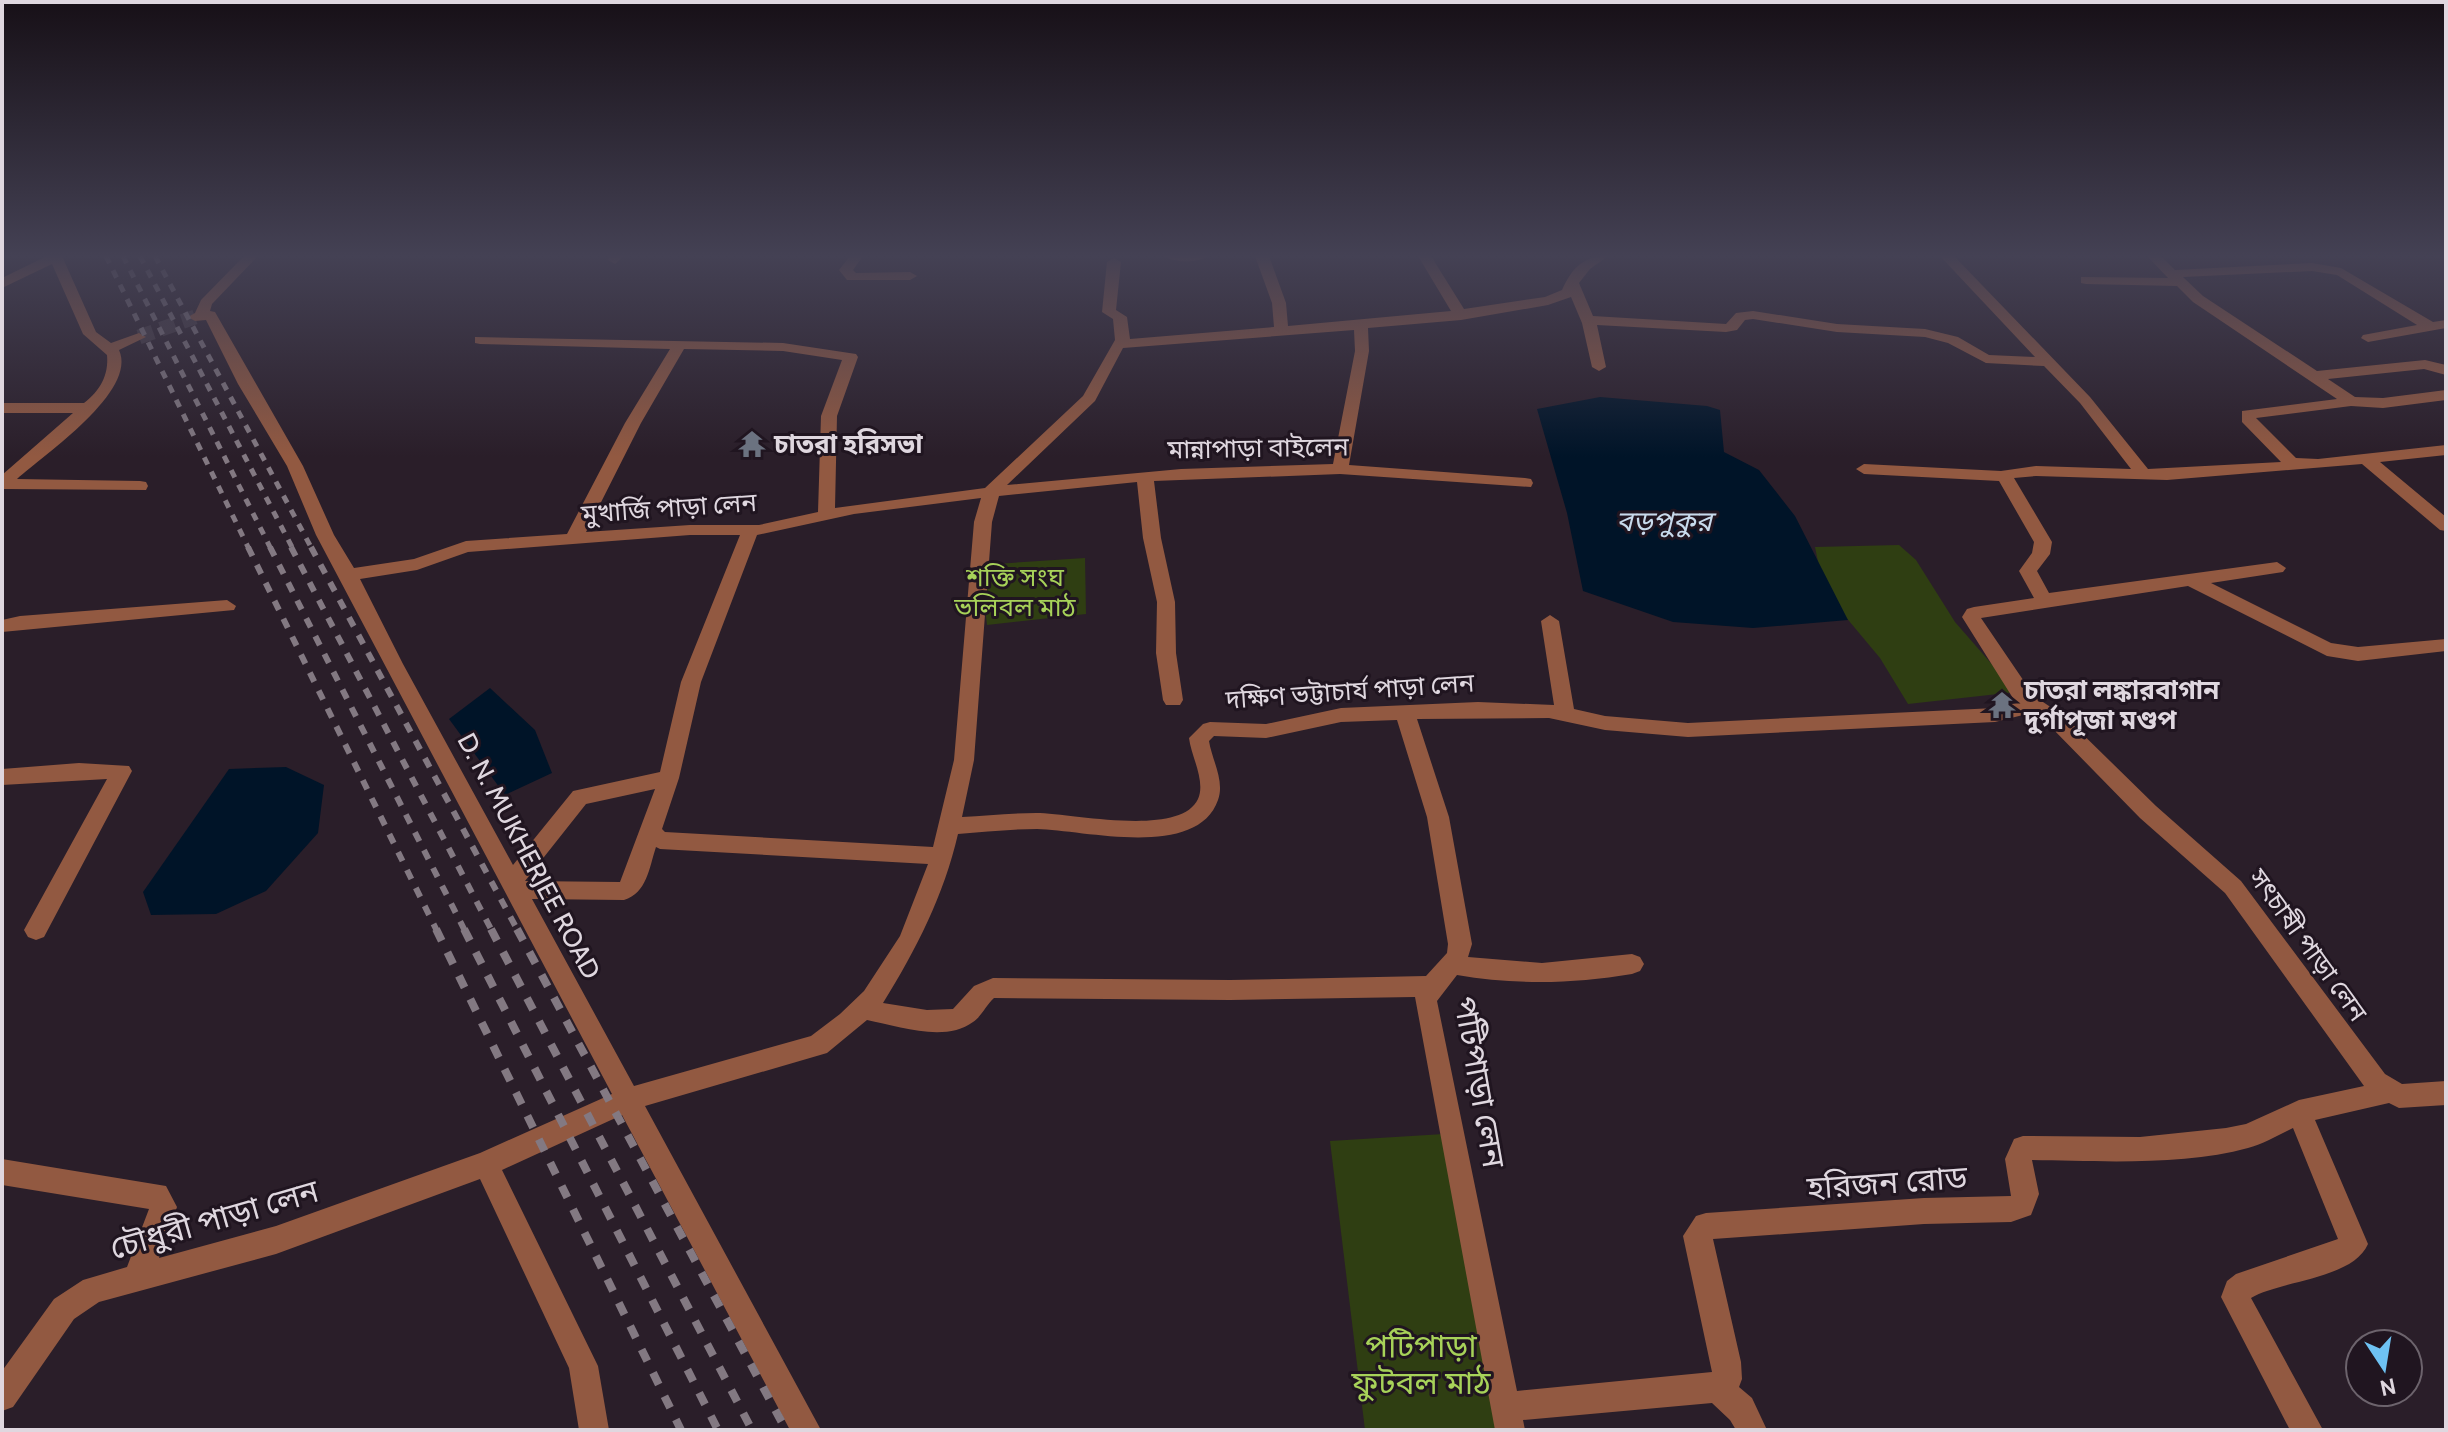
<svg xmlns="http://www.w3.org/2000/svg" width="2448" height="1432" font-family="Cabin,'Noto Sans Bengali',sans-serif">
	<style>
		.green { fill: #2f3e12 }
		.water { fill: #001428 }
		.lines { fill: none; stroke-linecap: round; stroke-linejoin: round }
		.minor-tunnel { stroke: #453a44; stroke-width: 15; stroke-dasharray: 15 8; stroke-linecap: butt }
		.minor { fill: #925941; fill-rule: evenodd }
		.rail-far2 { stroke: #837982; stroke-width: 5; stroke-dasharray: 8 8; stroke-linecap: butt }
		.rail-far1 { stroke: #837982; stroke-width: 6; stroke-dasharray: 10 10; stroke-linecap: butt }
		.rail { stroke: #837982; stroke-width: 8; stroke-dasharray: 13 13; stroke-linecap: butt }
		.labels { text-anchor: middle; dominant-baseline: central; stroke-width: 6; stroke-linejoin: round; paint-order: stroke }
		.poi-label { font-size: 26px; font-weight: bold; fill: #dfd7df; stroke: #201520; text-anchor: start }
		.street-label { font-size: 26px; fill: #dfd7df; stroke: #201520 }
		.park-label { font-size: 26px; fill: #a7d259; stroke: #201520 }
		.water-label { font-size: 28px; font-style: italic; fill: #c8daec; stroke: #201520 }
		.near-street-label { font-size: 32px; fill: #dfd7df; stroke: #201520 }
		.near-park-label { font-size: 32px; fill: #a7d259; stroke: #201520 }
	</style>
	<rect width="100%" height="100%" fill="#2a1e29"/>
	<g class="green">
		<polygon points="1899,545 1916,560 1955,622 2016,692 1908,704 1880,658 1824,591 1815,547"/>
		<polygon points="1085,558 1086,614 987,625 980,565"/>
		<polygon points="1444,1134 1498,1430 1365,1430 1330,1141"/>
	</g>
	<g class="water">
		<polygon points="1600,397 1707,406 1720,410 1724,452 1759,470 1795,516 1848,620 1753,628 1673,622 1583,591 1567,513 1537,409"/>
		<polygon points="490,688 535,730 552,773 505,795 449,719"/>
		<polygon points="286,767 324,785 318,833 266,891 216,914 151,915 143,892 229,769"/>
	</g>
	<g class="lines">
		<polyline class="minor-tunnel" points="139,337 195,317"/>
		<g class="minor">
			<path d="M47,256h15l34,76 15,11 28,-10 7,4 -27,13c19,41 -74,104 -102,129l123,2 6,1 2,4 -2,4 -144,-1v-14l71,-62h-71v-10h82c16,-12 25,-28 23,-48l-24,-21 -31,-70 -50,24v-10z"/>
			<path d="M244,256h14l-46,48 -2,7 5,1 88,154 31,69 20,33 60,-9 52,-18 101,-7 58,-111 45,-74 -190,-5 -5,-1v-6l308,6 73,11 2,3 -21,59 -2,92 150,-20 98,-92 32,-56 -2,-21 -11,-7 5,-50 7,-4 7,4 -5,48 11,7 3,22 144,-12 -2,-24 -17,-47h14l17,47 2,23 163,-15 -33,-55h13l33,53 81,-12 17,-7c10,-22 21,-34 46,-34l-18,13 -11,14 14,33 133,8 10,-11 17,-2 84,13 88,5 33,8 31,18 46,2 -95,-101h14l136,141 58,72 133,-7 -39,-40v-11l95,-12 -144,-97 -16,-16 -91,-2 -5,-1v-6l87,1 -21,-22h14l14,14 137,-7 29,5 92,54 13,-2v8l-78,14 -7,-4 2,-3 54,-10 -80,-50 -25,-4 -129,6 20,19 114,75 108,-11 21,5v10l-22,-6 -96,10 27,18 28,1 63,-8v10l-63,8 -32,-2 -95,12 40,40 22,1 128,-14v10l-66,7 66,55v14l-6,-1 -78,-66 -195,16 -131,-4 -22,2 38,64 -2,12 -13,17 12,22 228,-31 9,6 -3,4 -72,11 120,60 27,4 88,-8v12l-88,10 -31,-5 -139,-70 -207,32 53,78 30,20 92,90 85,75 144,193 17,10 44,-3v24l-47,3 -10,-5 -74,17 53,124c-15,35 -86,36 -117,54l72,132h-33l-69,-133 6,-16 9,-7 102,-35 -45,-111c-15,7 -30,16 -45,20 -64,18 -150,13 -216,12l7,34 -8,21 -20,7 -87,2 -211,15 28,123 1,17 -3,8 13,11 15,32h-31l-6,-10 -18,-17 -189,17 2,10h-30l-80,-433 -185,3 -236,-2c-8,7 -12,18 -21,24 -28,21 -75,4 -106,-2l-40,33 -182,53 176,324h-31l-168,-315 -120,55 96,196 11,64h-30l-10,-62 -89,-189 -204,75 -177,48 -25,17 -61,88 -11,4v-40l52,-72 29,-19 44,-13 22,-58 -147,-24v-26l164,27 11,21 -18,51 117,-32 204,-73 132,-59 -296,-559 -29,-69 -49,-82 -32,-64 -11,1 -7,-4 7,-4 6,-13zM1571,297l11,26 10,44 7,4 7,-4 -9,-42 129,7 11,-2 8,-10 8,-1 84,13 88,5 23,6 38,20 58,3 36,37 51,66 -95,-3 -35,5 -137,-7 -8,5 8,5 135,7 35,61 -2,11 -13,18 15,27 -60,9 -7,2 -5,8 54,86 -21,5 -307,15 -83,-7 -31,-7 -15,-88 -9,-6 -9,6 13,84 -76,-3 -137,6 -75,16 -56,-2 -7,2 -14,14c2,18 17,43 9,61 -18,39 -127,14 -162,14 -24,0 -50,3 -74,4l12,-57 18,-238 7,-26 138,-14 6,56 14,64 -1,51 7,47 3,5h14l3,-5 -7,-47 -1,-51 -14,-64 -7,-57 186,-7 191,13 2,-4 -2,-4 -6,-1 -176,-13 20,-114 -1,-23 93,-8 87,-15zM1354,330l1,21 -22,113 -152,5 -174,16 88,-84 28,-53zM684,349l99,2 59,9 -21,56 -3,96 -59,13h-69l-104,7 55,-109zM981,498l-7,24 -20,238 -21,87 -268,-15 -3,-3 17,-51 22,-96 56,-147 97,-21zM690,535h50l-59,147 -21,90 -87,19 -60,74 -110,-201 -43,-85 57,-9 51,-18zM2031,713l19,13 90,92 85,75 139,193 -65,14 -53,24 -20,4 -86,9 -117,-1 -9,3 -9,20 6,37 -87,2 -218,15 -10,3 -13,20 29,136 -195,19 -80,-390 20,-26c59,10 116,9 175,-1l8,-3 4,-7 -4,-7 -8,-3 -90,9 -74,-6 4,-13 -23,-127 -32,-98 132,-1 56,12 83,7 307,-15zM1397,720l30,97 21,127 -1,9 -21,23 -196,4 -237,-2 -19,8 -21,23 -26,1 -44,-7c33,-53 61,-108 75,-169 26,-2 53,-5 79,-5 47,1 160,31 181,-29 7,-19 -6,-40 -9,-59l5,-5 52,2 75,-16zM655,789l-35,93 -95,-1 61,-77zM656,847l4,2 268,15 -28,72 -36,55 -24,23 -29,22 -177,50 -102,-187 92,1c23,-7 25,-32 32,-53z"/>
			<polygon points="610,256 624,256 615,264 608,260"/>
			<polygon points="850,256 863,256 853,270 856,273 910,272 917,276 910,280 847,280 839,270"/>
			<path d="M1164,256h44c-10,7 -34,7 -44,0z"/>
			<polygon points="227,600 236,606 234,610 2,632 2,620 20,616"/>
			<polygon points="79,763 129,766 132,771 44,937 36,940 28,937 24,930 107,779 2,785 2,769"/>
		</g>
		<g class="rail-far2">
			<polyline points="106,256 249,549"/>
			<polyline points="123,256 271,549"/>
			<polyline points="140,256 293,549"/>
			<polyline points="155,256 312,549"/>
		</g>
		<g class="rail-far1">
			<polyline points="248,547 437,931"/>
			<polyline points="270,547 465,931"/>
			<polyline points="291,547 492,931"/>
			<polyline points="311,547 518,931"/>
		</g>
		<g class="rail">
			<polyline points="436,929 681,1430"/>
			<polyline points="464,929 718,1430"/>
			<polyline points="491,929 752,1430"/>
			<polyline points="517,929 786,1430"/>
		</g>
	</g>
	<linearGradient id="sky" x2="0" y2="1"><stop stop-color="#171017"/><stop offset="0.56" stop-color="#444154"/><stop offset="1" stop-color="#444154" stop-opacity="0"/></linearGradient>
	<rect width="2448" height="457" fill="url(#sky)"/>
	<defs>
		<g id="temple-bare" transform="scale(2.16)"><path d="M0-6L5-2H3V0L6.5 2.5H4V6H1.5V3h-3V6H-4V2.5H-6.5L-3 0V-2H-5Z" fill="#6b7280" stroke="#201520" stroke-width="2.5" paint-order="stroke"/></g>
	</defs>
	<g fill-rule="evenodd">
		<use href="#temple-bare" x="752" y="444"/>
		<use href="#temple-bare" x="2002" y="705"/>
	</g>
	<g class="labels">
		<g class="poi-label">
			<text x="774" y="444">চাতরা হরিসভা</text>
			<text x="2024" y="690">চাতরা লঙ্কারবাগান<tspan x="2024" dy="30">দুর্গাপূজা মণ্ডপ</tspan></text>
		</g>
		<g class="street-label">
			<text transform="translate(1258 448) rotate(-1)">মান্নাপাড়া বাইলেন</text>
			<text transform="translate(669 508) rotate(-4)">মুখার্জি পাড়া লেন</text>
			<text transform="translate(1350 691) rotate(-4)">দক্ষিণ ভট্টাচার্য পাড়া লেন</text>
			<text transform="translate(529 856) rotate(62)">D. N. MUKHERJEE ROAD</text>
			<text transform="translate(2308 945) rotate(54)">সৎচাষী পাড়া লেন</text>
		</g>
		<g class="park-label">
			<text x="1015" y="577">শক্তি সংঘ<tspan x="1015" dy="30">ভলিবল মাঠ</tspan></text>
		</g>
		<g class="water-label">
			<text x="1664" y="521">বড়পুকুর</text>
		</g>
		<g class="near-street-label">
			<text transform="translate(1480 1082) rotate(80)">পটিপাড়া লেন</text>
			<text transform="translate(1887 1182) rotate(-4)">হরিজন রোড</text>
			<text transform="translate(214 1219) rotate(-16)">চৌধুরী পাড়া লেন</text>
		</g>
		<g class="near-park-label">
			<text x="1421" y="1345">পটিপাড়া<tspan x="1421" dy="37">ফুটবল মাঠ</tspan></text>
		</g>
	</g>
	<rect width="2448" height="1432" fill="none" stroke="#dfd7df" stroke-width="8"/>
	<g transform="translate(2384 1368) rotate(168)"><circle r="38" fill="#201520" stroke="#6c636c" stroke-width="2"/>
	<path d="M0-6L14 30L0 20L-14 30Z" fill="#6ec2f3"/>
	<text y="-12" font-size="22" font-weight="bold" text-anchor="middle" fill="#dfd7df">N</text>
	</g>
</svg>
